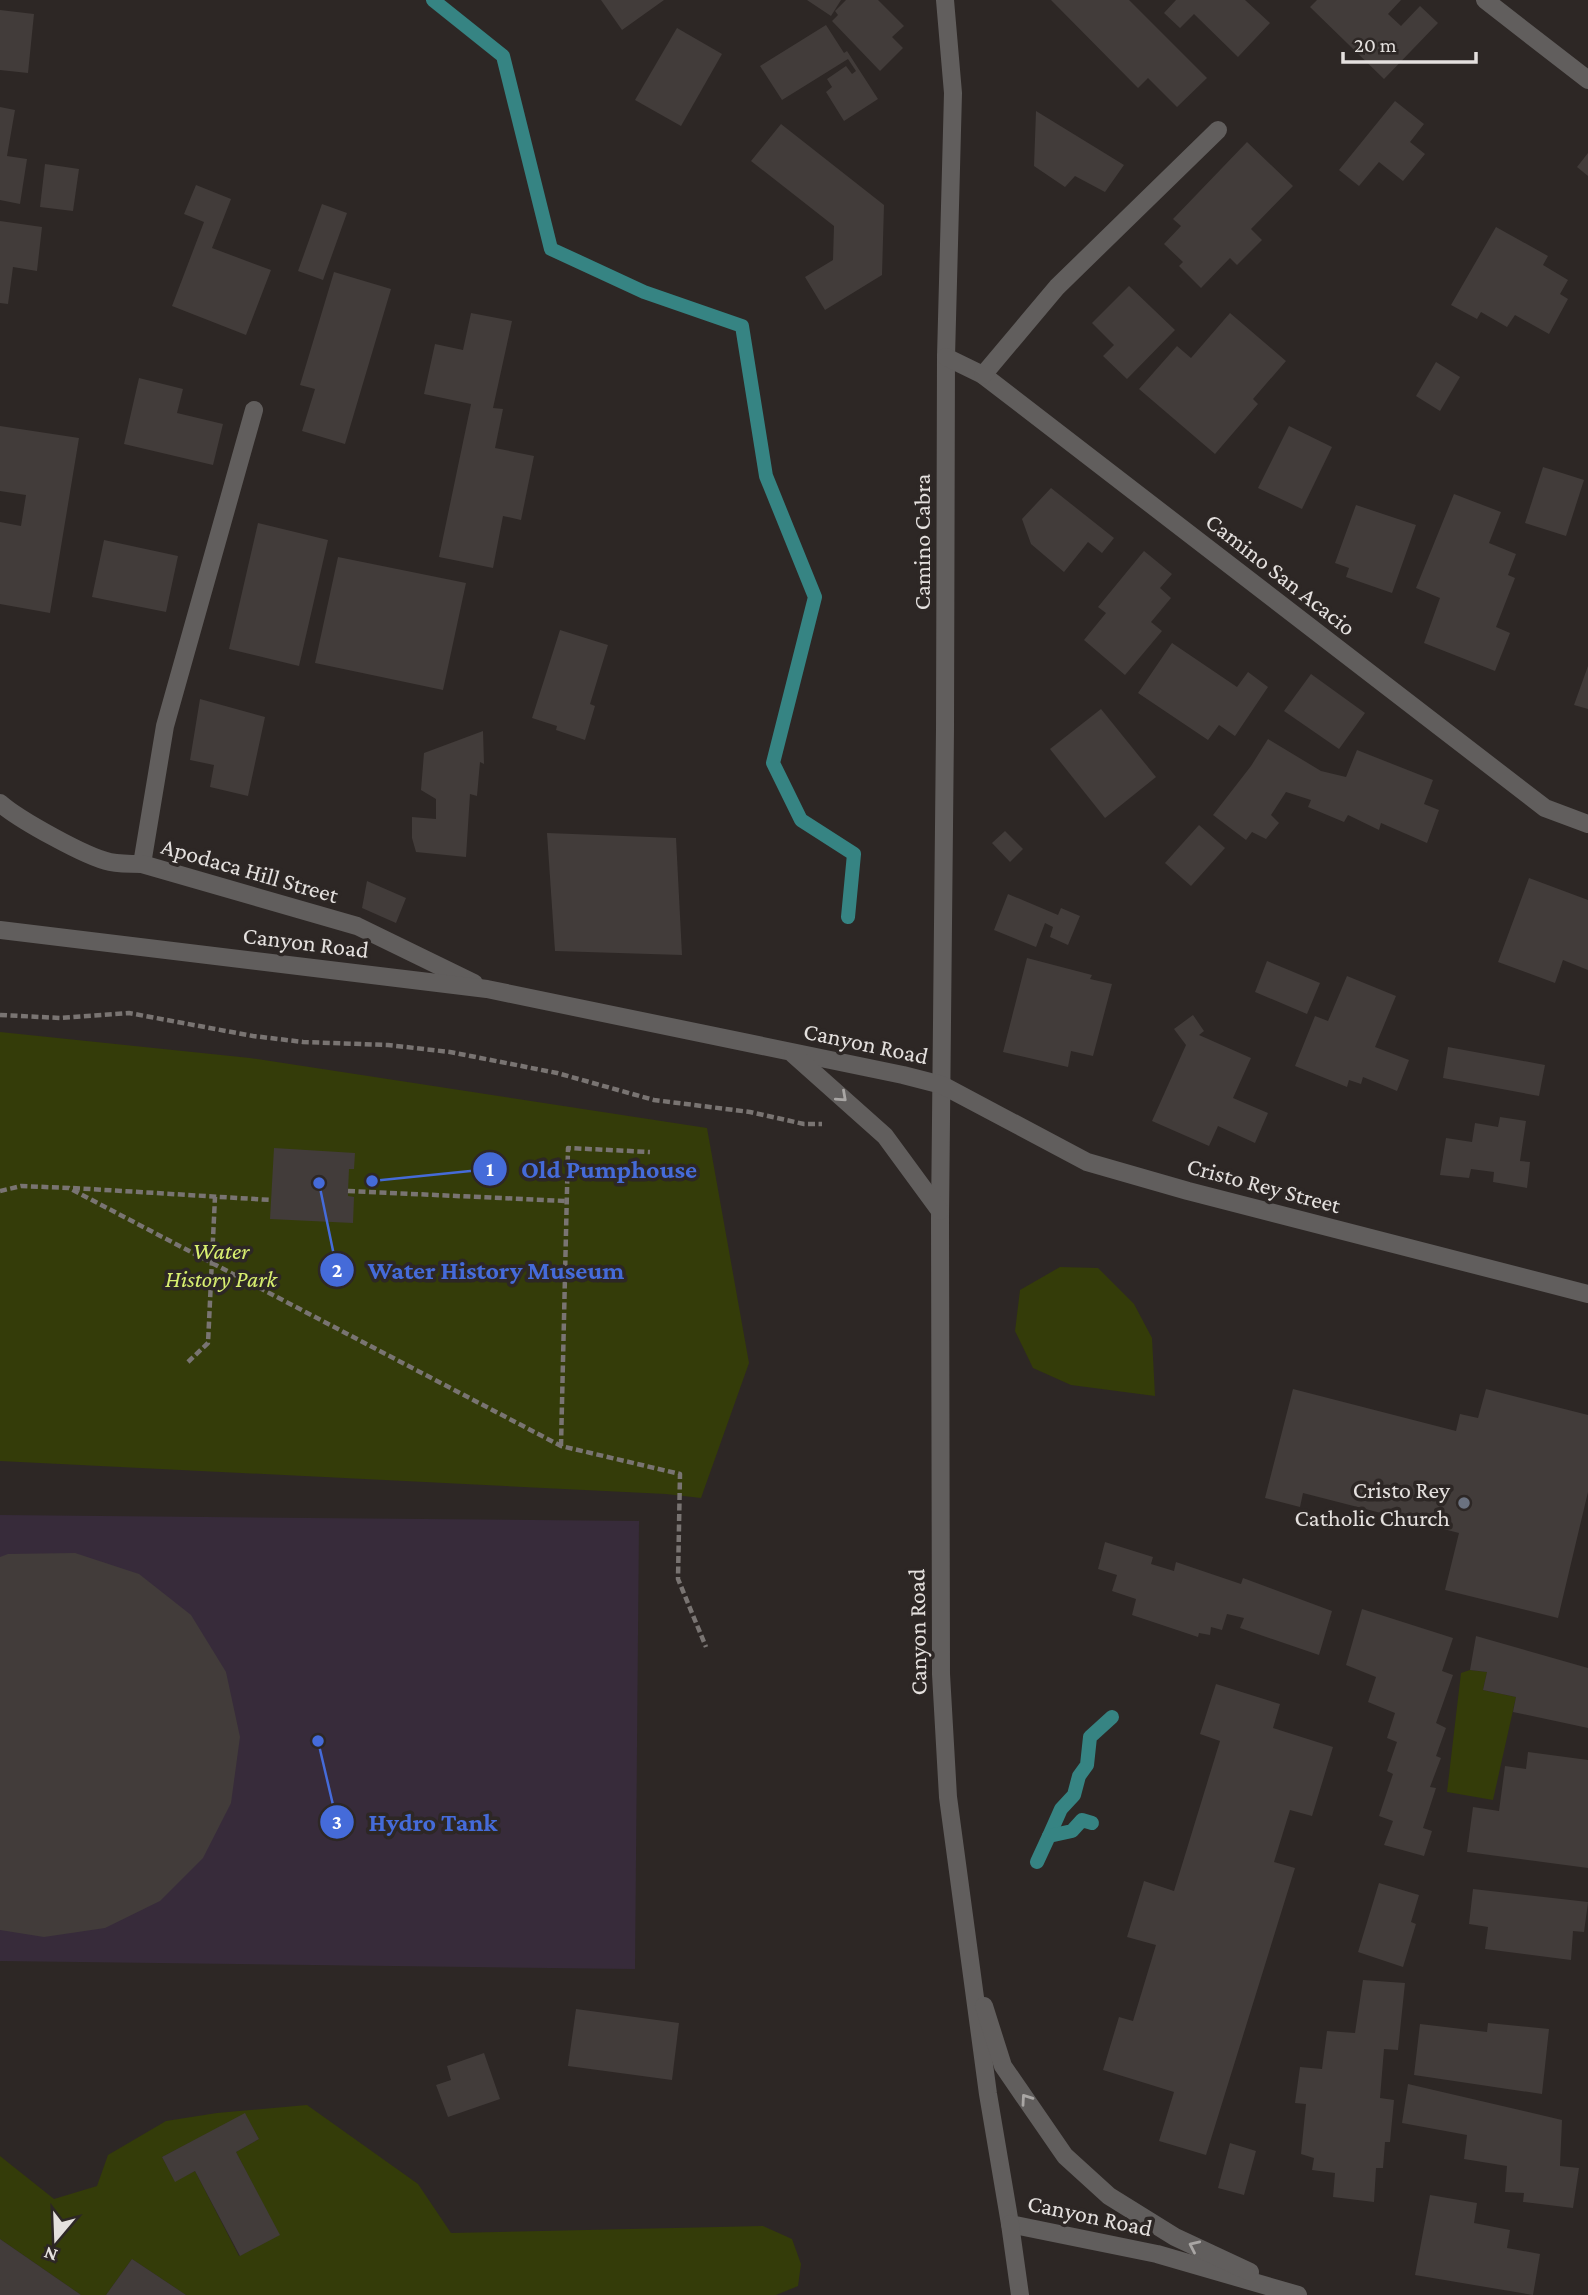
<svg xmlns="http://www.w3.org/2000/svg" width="1588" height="2295" font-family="'Crimson Pro',serif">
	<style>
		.industrial { fill: #372b3a }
		.green { fill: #343c09; fill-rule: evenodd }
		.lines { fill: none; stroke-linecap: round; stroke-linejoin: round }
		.stream { stroke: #368483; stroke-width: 14 }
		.building { fill: #423c3a }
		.path { stroke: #797472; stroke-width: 4.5; stroke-dasharray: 7 3.5; stroke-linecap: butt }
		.service { stroke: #615e5d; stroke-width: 18 }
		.minor { stroke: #615e5d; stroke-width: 18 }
		.tertiary { stroke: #615e5d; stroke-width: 18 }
		.oneway { stroke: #a9a6a4 }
		.worship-dot { fill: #6b7280; stroke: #2d2725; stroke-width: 2.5 }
		.labels { text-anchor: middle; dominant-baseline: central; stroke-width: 7; stroke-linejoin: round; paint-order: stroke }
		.street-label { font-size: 24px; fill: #e4e0de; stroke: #2d2725 }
		.park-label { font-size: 24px; font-style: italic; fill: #d8ef70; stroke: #2d2725 }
		.poi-label { font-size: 24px; fill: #e4e0de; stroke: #2d2725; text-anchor: end }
		.leader { fill: none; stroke: #456bd9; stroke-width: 2.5 }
		.callout-dot { fill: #456bd9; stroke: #2d2725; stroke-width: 2.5 }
		.mark-label { font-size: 21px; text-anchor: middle; font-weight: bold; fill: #fff }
		.callout-label { font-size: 26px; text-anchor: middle; font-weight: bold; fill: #456bd9; stroke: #2d2725; stroke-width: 7; stroke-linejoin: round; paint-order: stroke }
	</style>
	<rect width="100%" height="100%" fill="#2d2725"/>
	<polygon class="industrial" points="0,1515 639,1521 635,1969 0,1961"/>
	<g class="green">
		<polygon points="0,1032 250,1058 707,1128 749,1363 701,1498 666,1494 0,1461"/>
		<polygon points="1060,1267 1098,1268 1134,1304 1152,1338 1155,1396 1071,1385 1033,1368 1015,1331 1020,1290"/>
		<polygon points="1470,1670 1487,1672 1483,1690 1516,1697 1493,1800 1447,1792 1461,1673"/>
		<path d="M307,2105l111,79 33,49 312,-7 29,13 9,25 -3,22 -22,9h-590l-54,-36 -26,36h-25l-81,-56v-83l54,43 43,-13 11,-31 58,-34 51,-8zM245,2114l14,25 -23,13 43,83 -40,21 -44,-85 -20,10 -13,-24z"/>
	</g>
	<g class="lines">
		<g class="stream">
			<polyline points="433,0 503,56 551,249 644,292 742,326 766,476 815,597 773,763 801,820 854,854 848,917"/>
			<polyline points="1049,1836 1061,1809 1074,1795 1079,1776 1087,1765 1090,1737 1112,1717"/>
			<polyline points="1037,1862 1049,1836 1072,1831 1082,1820 1092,1823"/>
		</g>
	</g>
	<g class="building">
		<polygon points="601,0 664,0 622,30"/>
		<polygon points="807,0 841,0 831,16"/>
		<polygon points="846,0 878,0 904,26 892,37 903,48 880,71 832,21 838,15 835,11"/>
		<polygon points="1051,0 1129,0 1207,78 1177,107 1148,78 1138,88"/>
		<polygon points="1176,0 1245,0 1270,23 1238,57 1194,14 1180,28 1164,13"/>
		<polygon points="1317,0 1401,0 1388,14 1401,26 1420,6 1438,23 1384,79 1310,7"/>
		<polygon points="0,10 34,14 28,73 0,70"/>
		<polygon points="826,25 844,53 847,51 878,99 844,121 826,92 832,87 827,79 846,66 852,74 856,71 848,59 782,100 760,66"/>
		<polygon points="677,28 722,54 681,126 635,100"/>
		<polygon points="1395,101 1424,124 1410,142 1425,154 1403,181 1379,162 1359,186 1339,170"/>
		<polygon points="0,107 15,110 7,156 27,159 20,204 0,200"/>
		<polygon points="1036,111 1124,165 1105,192 1075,176 1065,187 1034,166"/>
		<polygon points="781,124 884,205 882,275 825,310 805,277 833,260 834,226 751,161"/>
		<polygon points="1247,142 1293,186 1251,229 1262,240 1237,265 1230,258 1201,288 1179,266 1183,262 1164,244 1181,226 1173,219"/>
		<polygon points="1588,153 1588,176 1577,167"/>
		<polygon points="45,164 79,169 73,211 40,207"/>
		<polygon points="196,185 231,199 212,248 271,270 246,335 172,306 204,222 184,214"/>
		<polygon points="322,204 347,213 323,280 298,271"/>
		<polygon points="0,221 42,227 37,271 13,267 8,304 0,303"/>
		<polygon points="1496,227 1548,256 1543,265 1568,280 1560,294 1568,299 1549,334 1515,315 1507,327 1481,312 1477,319 1451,305"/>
		<polygon points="334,272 391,289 345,444 302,431 315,389 300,385"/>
		<polygon points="1129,286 1175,330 1127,379 1103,356 1114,345 1092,323"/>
		<polygon points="471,313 512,321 493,408 503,409 495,448 534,456 521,520 503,516 493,568 439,557 471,404 424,394 435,344 463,350"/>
		<polygon points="1230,313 1286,361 1253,399 1258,404 1215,454 1139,389 1177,346 1191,358"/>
		<polygon points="1436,362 1460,377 1440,411 1416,396"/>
		<polygon points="139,378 183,389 177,413 223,424 213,465 124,444"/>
		<polygon points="0,426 79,438 50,613 0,604 0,522 21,526 26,495 0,491"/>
		<polygon points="1289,426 1332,447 1302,509 1258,488"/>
		<polygon points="1543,467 1584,480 1566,536 1525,523"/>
		<polygon points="1051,488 1114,538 1102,553 1088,542 1064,572 1031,544 1022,519"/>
		<polygon points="1454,494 1501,512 1489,543 1516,554 1508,575 1515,578 1496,627 1510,633 1495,671 1424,643 1440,598 1416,588"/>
		<polygon points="1356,505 1416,525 1392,593 1346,577 1349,568 1335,563"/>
		<polygon points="258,523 328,540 299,666 229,649"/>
		<polygon points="104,540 178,556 166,612 92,597"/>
		<polygon points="1144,551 1172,574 1160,588 1171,598 1151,622 1162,631 1125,675 1084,640 1106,613 1098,607"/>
		<polygon points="338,557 466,583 443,690 315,663"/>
		<polygon points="560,630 608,645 590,704 595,706 585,740 556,730 557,726 532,718"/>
		<polygon points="1172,643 1237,687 1248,672 1268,687 1235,736 1219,725 1208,740 1138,693"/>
		<polygon points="1588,666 1588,709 1574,705"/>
		<polygon points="1311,674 1365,713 1339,749 1284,711"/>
		<polygon points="200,699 265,717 248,796 210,787 214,765 190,760"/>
		<polygon points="1101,709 1156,777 1105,818 1050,749"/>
		<polygon points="483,731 484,764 480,762 477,796 470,794 466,857 416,852 412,838 412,817 436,819 436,799 421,790 424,753"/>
		<polygon points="1268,739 1321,771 1346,777 1357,750 1433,780 1424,804 1439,810 1427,843 1381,823 1379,830 1348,815 1344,822 1308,807 1311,800 1286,792 1271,815 1279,823 1266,839 1252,832 1246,840 1213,815 1251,766"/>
		<polygon points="1199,825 1225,848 1191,886 1165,863"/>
		<polygon points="1005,831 1023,849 1010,862 992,843"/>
		<polygon points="547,833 676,838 682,955 555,951"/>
		<polygon points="1529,878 1588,900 1588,970 1563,960 1555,983 1498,962"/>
		<polygon points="367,881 406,898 396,923 362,908"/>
		<polygon points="1008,894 1058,915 1061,908 1080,916 1068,945 1050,937 1053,927 1045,923 1036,947 994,930"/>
		<polygon points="1027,958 1092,975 1090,979 1112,984 1093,1056 1071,1051 1068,1067 1003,1052"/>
		<polygon points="1267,961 1320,983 1307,1014 1255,992"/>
		<polygon points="1347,976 1396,996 1375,1047 1409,1060 1397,1091 1363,1077 1361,1084 1349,1080 1347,1087 1295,1066 1315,1016 1328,1021"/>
		<polygon points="1193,1015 1204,1031 1199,1035 1251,1058 1233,1098 1268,1113 1255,1143 1218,1126 1209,1146 1152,1121 1186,1045 1174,1029"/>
		<polygon points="1448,1047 1545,1065 1539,1096 1443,1078"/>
		<polygon points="1500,1117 1526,1121 1520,1161 1530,1162 1527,1188 1493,1182 1494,1172 1471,1169 1469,1178 1440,1175 1446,1138 1472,1142 1475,1123 1498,1127"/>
		<polygon points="274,1148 355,1153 354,1169 349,1169 348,1191 348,1196 354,1197 353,1223 270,1219"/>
		<polygon points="1293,1389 1456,1431 1460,1414 1478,1418 1486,1389 1588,1415 1588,1492 1558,1618 1445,1590 1459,1533 1303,1493 1300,1507 1265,1498"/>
		<polygon points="1105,1542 1153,1557 1151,1564 1174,1571 1176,1562 1241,1584 1243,1578 1332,1611 1319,1655 1240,1628 1244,1618 1227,1614 1222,1630 1211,1627 1210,1635 1199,1633 1198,1637 1132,1615 1136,1599 1112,1591 1117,1575 1098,1569"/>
		<polygon points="75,1553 139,1574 191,1615 226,1672 240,1737 231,1803 203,1858 160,1901 105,1928 44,1937 0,1930 0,1557 8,1554"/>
		<polygon points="1362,1609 1453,1638 1442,1671 1453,1675 1436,1723 1446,1728 1436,1756 1441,1758 1430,1787 1436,1788 1423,1828 1432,1831 1424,1856 1384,1845 1393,1821 1379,1816 1393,1774 1387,1771 1397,1742 1387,1738 1395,1713 1368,1702 1376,1677 1346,1665"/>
		<polygon points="1476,1636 1588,1668 1588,1728 1513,1712 1516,1697 1483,1690 1487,1672 1470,1670"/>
		<polygon points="1216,1684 1280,1704 1273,1728 1333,1747 1312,1816 1290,1810 1274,1862 1295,1868 1206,2155 1159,2141 1174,2092 1103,2070 1119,2017 1133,2021 1156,1945 1127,1937 1144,1881 1174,1891 1220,1741 1200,1734"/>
		<polygon points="1528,1752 1588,1760 1588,1868 1467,1852 1473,1807 1499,1811 1505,1766 1526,1769"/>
		<polygon points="1379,1883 1419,1895 1411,1922 1416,1924 1403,1967 1358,1952"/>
		<polygon points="1473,1889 1588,1902 1584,1932 1573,1931 1571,1960 1485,1949 1488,1927 1469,1924"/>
		<polygon points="1363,1980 1405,1983 1398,2050 1384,2049 1380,2098 1394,2100 1390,2142 1385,2142 1383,2168 1376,2168 1374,2202 1333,2197 1335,2173 1312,2170 1314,2158 1301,2154 1306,2104 1295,2103 1300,2067 1322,2069 1327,2031 1355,2033"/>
		<polygon points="576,2009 679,2023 672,2080 568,2066"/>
		<polygon points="1488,2023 1549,2029 1542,2094 1414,2075 1420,2024 1487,2032"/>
		<polygon points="484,2053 500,2099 448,2117 436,2085 451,2080 447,2066"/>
		<polygon points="1408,2084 1562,2120 1560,2166 1579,2168 1573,2208 1523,2202 1524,2193 1505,2192 1507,2166 1464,2159 1467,2135 1402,2123"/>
		<polygon points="245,2113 259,2139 236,2152 280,2235 240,2256 195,2171 175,2182 162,2157"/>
		<polygon points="1230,2143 1256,2151 1244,2195 1218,2188"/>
		<polygon points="1430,2195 1477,2203 1474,2223 1510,2230 1507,2248 1540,2254 1533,2295 1415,2275"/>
		<polygon points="0,2239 81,2295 0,2295"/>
		<polygon points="132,2259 186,2295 106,2295"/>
	</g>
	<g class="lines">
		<g class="path">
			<polyline points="0,1015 61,1018 129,1013 253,1036 303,1042 388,1045 450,1052 557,1073 654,1100 750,1112 804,1124 822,1124"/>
			<polyline points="73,1188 271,1200"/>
			<polyline points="0,1191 21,1186 69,1188 561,1446 680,1474 678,1579 706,1647"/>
			<polyline points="348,1191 566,1201"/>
			<polyline points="188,1362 208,1343 215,1197"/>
			<polyline points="561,1446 568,1148 650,1152"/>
		</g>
		<polyline class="service" points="142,864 165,726 254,410"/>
		<g class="minor">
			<polyline points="945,0 953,93 946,357 945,729 940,1218 941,1674 948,1797 988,2094 1010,2224 1157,2254 1298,2295"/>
			<polyline points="1485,0 1588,80"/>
			<polyline points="946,357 983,375 1545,808 1588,824"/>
			<polyline points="983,375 1057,287 1218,130"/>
			<path d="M0,803c18,16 86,54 110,59 10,2 22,2 32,2l215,62 117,57"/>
			<polyline points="0,930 487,989 903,1075 942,1085 1087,1162 1188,1191 1588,1294"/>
			<polyline points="793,1054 885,1136 940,1211"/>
			<polyline points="984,2006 1003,2066 1065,2156 1109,2196 1175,2237 1250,2272"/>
		</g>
		<polyline class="tertiary" points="1010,2224 1020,2295"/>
	</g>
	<defs><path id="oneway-chevron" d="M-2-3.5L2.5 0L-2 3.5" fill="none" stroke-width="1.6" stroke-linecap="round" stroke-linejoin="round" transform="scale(1.75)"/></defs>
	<g class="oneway">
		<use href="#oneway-chevron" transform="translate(842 1097) rotate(42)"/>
		<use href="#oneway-chevron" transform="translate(1026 2099) rotate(-125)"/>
		<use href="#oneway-chevron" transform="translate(1194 2246) rotate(-155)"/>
	</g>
	<circle class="worship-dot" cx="1464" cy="1503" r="7"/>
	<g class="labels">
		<g class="street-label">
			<text transform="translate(921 542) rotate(-90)">Camino Cabra</text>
			<text transform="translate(1281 574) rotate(38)">Camino San Acacio</text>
			<text transform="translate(250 870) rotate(16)">Apodaca Hill Street</text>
			<text transform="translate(306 942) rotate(7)">Canyon Road</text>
			<text transform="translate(866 1043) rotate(12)">Canyon Road</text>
			<text transform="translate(1264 1185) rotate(15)">Cristo Rey Street</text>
			<text transform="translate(917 1632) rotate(-91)">Canyon Road</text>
			<text transform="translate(1090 2215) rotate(12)">Canyon Road</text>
		</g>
		<g class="park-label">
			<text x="221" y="1250">Water<tspan x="221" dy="28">History Park</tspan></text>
		</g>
		<g class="poi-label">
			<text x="1450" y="1489">Cristo Rey<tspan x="1450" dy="28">Catholic Church</tspan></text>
		</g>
	</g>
	<path class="leader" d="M372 1181L490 1169M319 1183L337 1270M318 1741L337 1822"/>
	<g class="callout-dot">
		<circle cx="372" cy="1181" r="7"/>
		<circle cx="319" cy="1183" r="7"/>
		<circle cx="318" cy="1741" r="7"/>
		<circle cx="490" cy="1169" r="18"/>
		<circle cx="337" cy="1270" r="18"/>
		<circle cx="337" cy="1822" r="18"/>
	</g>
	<g class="mark-label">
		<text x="490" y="1176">1</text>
		<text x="337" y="1277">2</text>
		<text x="337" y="1829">3</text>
	</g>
	<g class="callout-label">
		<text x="609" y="1178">Old Pumphouse</text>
		<text x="496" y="1279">Water History Museum</text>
		<text x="433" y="1831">Hydro Tank</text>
	</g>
	<g transform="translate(56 2239) rotate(199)" stroke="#2d2725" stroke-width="5" paint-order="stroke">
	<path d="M0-5L12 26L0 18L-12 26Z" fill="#e4e0de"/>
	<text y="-10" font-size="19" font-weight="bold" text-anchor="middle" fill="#e4e0de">N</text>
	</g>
	<path d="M1343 52v10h133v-10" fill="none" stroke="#e4e0de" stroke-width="3.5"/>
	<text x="1354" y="52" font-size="21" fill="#e4e0de" stroke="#2d2725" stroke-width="5" paint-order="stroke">20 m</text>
</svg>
